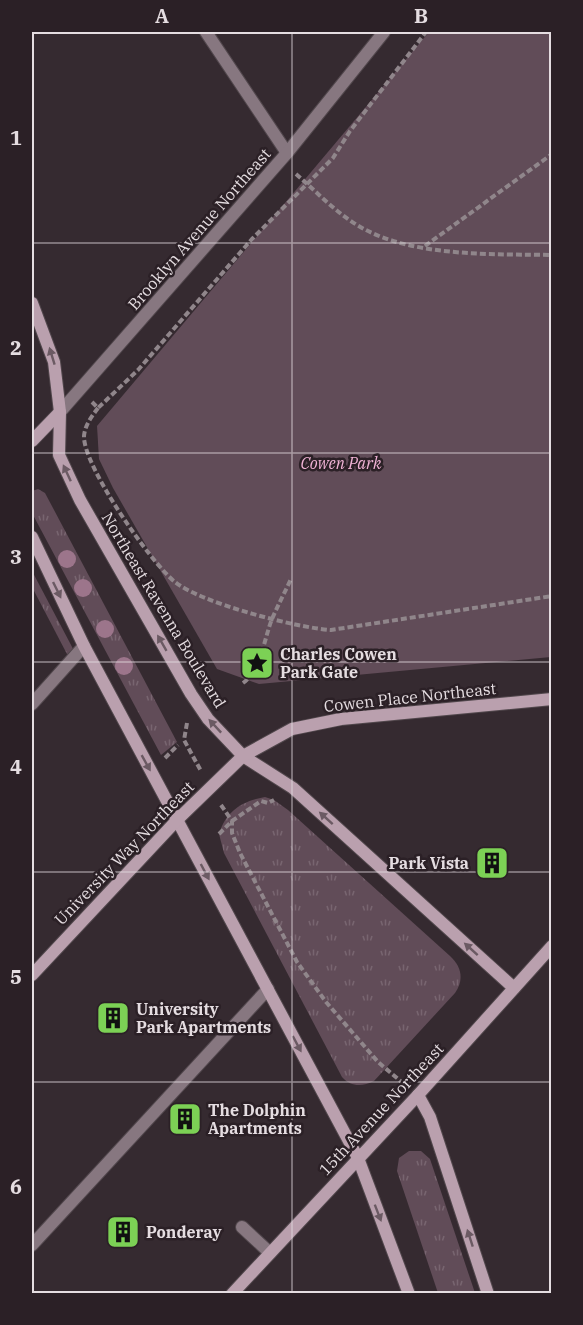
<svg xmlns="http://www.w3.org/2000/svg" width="583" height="1325" font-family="'IBM Plex Serif',serif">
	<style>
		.grass { fill: url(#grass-tufts) }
		.park { fill: #614c58 }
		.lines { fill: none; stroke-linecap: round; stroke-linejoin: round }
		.lane-casing { stroke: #51474c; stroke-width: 14 }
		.street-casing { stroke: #51474c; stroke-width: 14 }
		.secondary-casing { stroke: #51474c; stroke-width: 14 }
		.path { stroke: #90868b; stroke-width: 4; stroke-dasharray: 6 3; stroke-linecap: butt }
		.lane { stroke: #877780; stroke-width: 12 }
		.street { stroke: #877780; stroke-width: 12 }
		.secondary { stroke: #baa0ae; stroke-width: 12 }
		.tree { fill: #9c758b }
		.oneway { fill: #6b5a63 }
		.grid { fill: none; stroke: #e5dde1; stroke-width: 1.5; stroke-opacity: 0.55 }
		.labels { text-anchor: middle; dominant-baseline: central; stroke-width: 5; stroke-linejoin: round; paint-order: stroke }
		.street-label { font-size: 16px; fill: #e5dde1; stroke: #2b2026 }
		.park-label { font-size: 16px; font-style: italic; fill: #f1b3d6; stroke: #2b2026 }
		.poi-label { font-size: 16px; font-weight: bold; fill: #e5dde1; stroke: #2b2026; text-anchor: start }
		.neatline { fill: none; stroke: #e5dde1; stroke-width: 2 }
		.grid-label { font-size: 20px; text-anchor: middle; font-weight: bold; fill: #e5dde1 }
	</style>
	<defs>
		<pattern id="grass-tufts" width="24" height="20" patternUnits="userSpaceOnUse" patternTransform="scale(1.5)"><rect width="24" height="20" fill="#614c58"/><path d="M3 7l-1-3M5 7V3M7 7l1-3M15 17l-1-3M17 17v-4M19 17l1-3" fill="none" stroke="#786570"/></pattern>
	</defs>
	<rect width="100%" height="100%" fill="#352a30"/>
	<g class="grass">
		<polygon points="38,489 45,493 177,742 161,755 32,513 32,491"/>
		<polygon points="32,571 71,645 73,649 68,656 32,587"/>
		<path d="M265,797l9,3 14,10 162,146c12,11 14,24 5,37l-81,88c-12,6 -23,6 -32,-4l-118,-224 -5,-19c7,-23 23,-33 46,-37z"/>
		<polygon points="409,1151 421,1151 430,1159 475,1293 438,1293 397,1171 399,1158"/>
	</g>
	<polygon class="park" points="429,32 551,32 551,657 259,684 217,669 113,488 99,459 97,426"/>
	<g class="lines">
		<g class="lane-casing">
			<g id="lane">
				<polyline points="32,704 84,646"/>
				<polyline points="242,1227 270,1253"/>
				<polyline points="32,1245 268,989"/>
			</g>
		</g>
		<g class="street-casing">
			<g id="street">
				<polyline points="206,32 287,153"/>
				<polyline points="60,412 287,153 384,32"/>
			</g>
		</g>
		<g class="secondary-casing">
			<g id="secondary">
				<polyline points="32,303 54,362 60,412 59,455 80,500 191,694 208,719 243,756 293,788 514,988"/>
				<polyline points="32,441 60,412"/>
				<polyline points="32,537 84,646 358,1158 409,1294"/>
				<polyline points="32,975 177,820 243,756 292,729 341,719 552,699"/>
				<polyline points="418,1095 430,1117 488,1294"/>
				<polyline points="232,1294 418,1095 552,946"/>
			</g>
		</g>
		<g class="path">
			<path d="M296,174c22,19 42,41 68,55 52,28 130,25 188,26"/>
			<polyline points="425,246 552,154"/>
			<polyline points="92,402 98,408 138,370 252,239 333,158 350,131 426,32"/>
			<path d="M98,408c-6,8 -13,17 -14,28 -1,30 67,127 91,146 26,21 122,46 156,48l221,-34"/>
			<path d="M243,683c18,-13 21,-44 29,-64 6,-14 13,-27 19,-40"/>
			<polyline points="187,723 184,740 201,771"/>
			<polyline points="165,758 178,745"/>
			<polyline points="221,805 232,821 232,833 240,853 297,962 326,1002 378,1062 404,1084"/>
			<polyline points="219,834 232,821 261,801 268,803 274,800"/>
		</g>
		<use href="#lane" class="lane"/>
		<use href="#street" class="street"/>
		<use href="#secondary" class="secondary"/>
	</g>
	<g class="tree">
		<circle cx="67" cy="559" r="9"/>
		<circle cx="83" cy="588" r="9"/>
		<circle cx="105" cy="629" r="9"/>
		<circle cx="124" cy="666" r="9"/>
	</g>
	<defs><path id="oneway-solid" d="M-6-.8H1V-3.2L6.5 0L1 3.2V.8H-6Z" transform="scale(1.5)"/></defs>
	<g class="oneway">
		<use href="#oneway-solid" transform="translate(52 356) rotate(-107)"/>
		<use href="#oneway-solid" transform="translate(67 473) rotate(-115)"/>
		<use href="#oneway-solid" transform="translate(57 590) rotate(64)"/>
		<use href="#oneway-solid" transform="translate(162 643) rotate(-120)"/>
		<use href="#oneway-solid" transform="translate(215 726) rotate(-133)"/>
		<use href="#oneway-solid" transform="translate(146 763) rotate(61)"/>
		<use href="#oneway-solid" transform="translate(326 818) rotate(-138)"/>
		<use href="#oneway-solid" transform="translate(205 872) rotate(62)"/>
		<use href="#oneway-solid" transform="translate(471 949) rotate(-138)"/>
		<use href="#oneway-solid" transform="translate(297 1044) rotate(62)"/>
		<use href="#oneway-solid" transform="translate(378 1213) rotate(69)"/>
		<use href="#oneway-solid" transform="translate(470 1238) rotate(-108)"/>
	</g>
	<path class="grid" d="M292,32v1262M32,243h520M32,453h520M32,662h520M32,872h520M32,1082h520"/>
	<defs>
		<g id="sight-square" transform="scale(1.725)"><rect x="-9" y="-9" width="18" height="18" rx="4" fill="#7cd155" stroke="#2b2026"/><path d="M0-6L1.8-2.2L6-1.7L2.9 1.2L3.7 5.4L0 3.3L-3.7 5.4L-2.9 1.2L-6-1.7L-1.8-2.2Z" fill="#111"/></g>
		<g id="building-square" transform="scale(1.725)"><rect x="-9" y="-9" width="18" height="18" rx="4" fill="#7cd155" stroke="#2b2026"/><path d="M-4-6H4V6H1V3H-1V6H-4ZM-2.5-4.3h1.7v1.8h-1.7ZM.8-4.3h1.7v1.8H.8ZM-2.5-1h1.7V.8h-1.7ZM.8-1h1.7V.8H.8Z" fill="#111"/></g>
	</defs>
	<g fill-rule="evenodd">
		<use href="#sight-square" x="257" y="663"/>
		<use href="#building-square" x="492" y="863"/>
		<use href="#building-square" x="113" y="1018"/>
		<use href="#building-square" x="185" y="1119"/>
		<use href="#building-square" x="123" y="1232"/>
	</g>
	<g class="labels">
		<g class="street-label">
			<text transform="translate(199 229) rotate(-49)">Brooklyn Avenue Northeast</text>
			<text transform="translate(164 610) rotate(59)">Northeast Ravenna Boulevard</text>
			<text transform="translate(410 697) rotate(-6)">Cowen Place Northeast</text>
			<text transform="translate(124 853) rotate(-46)">University Way Northeast</text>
			<text transform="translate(381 1109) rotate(-47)">15th Avenue Northeast</text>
		</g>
		<g class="park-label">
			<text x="341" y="463">Cowen Park</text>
		</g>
		<g class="poi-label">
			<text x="280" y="654">Charles Cowen<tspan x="280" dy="18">Park Gate</tspan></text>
			<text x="469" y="863" text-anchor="end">Park Vista</text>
			<text x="136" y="1009">University<tspan x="136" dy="18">Park Apartments</tspan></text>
			<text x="208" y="1110">The Dolphin<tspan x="208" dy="18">Apartments</tspan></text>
			<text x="146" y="1232">Ponderay</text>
		</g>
	</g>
	<rect width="583" height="1325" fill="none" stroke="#2b2026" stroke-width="66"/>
	<rect x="33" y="33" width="517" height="1259" class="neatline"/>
	<g class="grid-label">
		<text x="162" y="23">A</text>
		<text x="421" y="23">B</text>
		<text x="16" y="145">1</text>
		<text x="16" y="355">2</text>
		<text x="16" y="564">3</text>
		<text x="16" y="774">4</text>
		<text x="16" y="984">5</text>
		<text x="16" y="1194">6</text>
	</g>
</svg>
